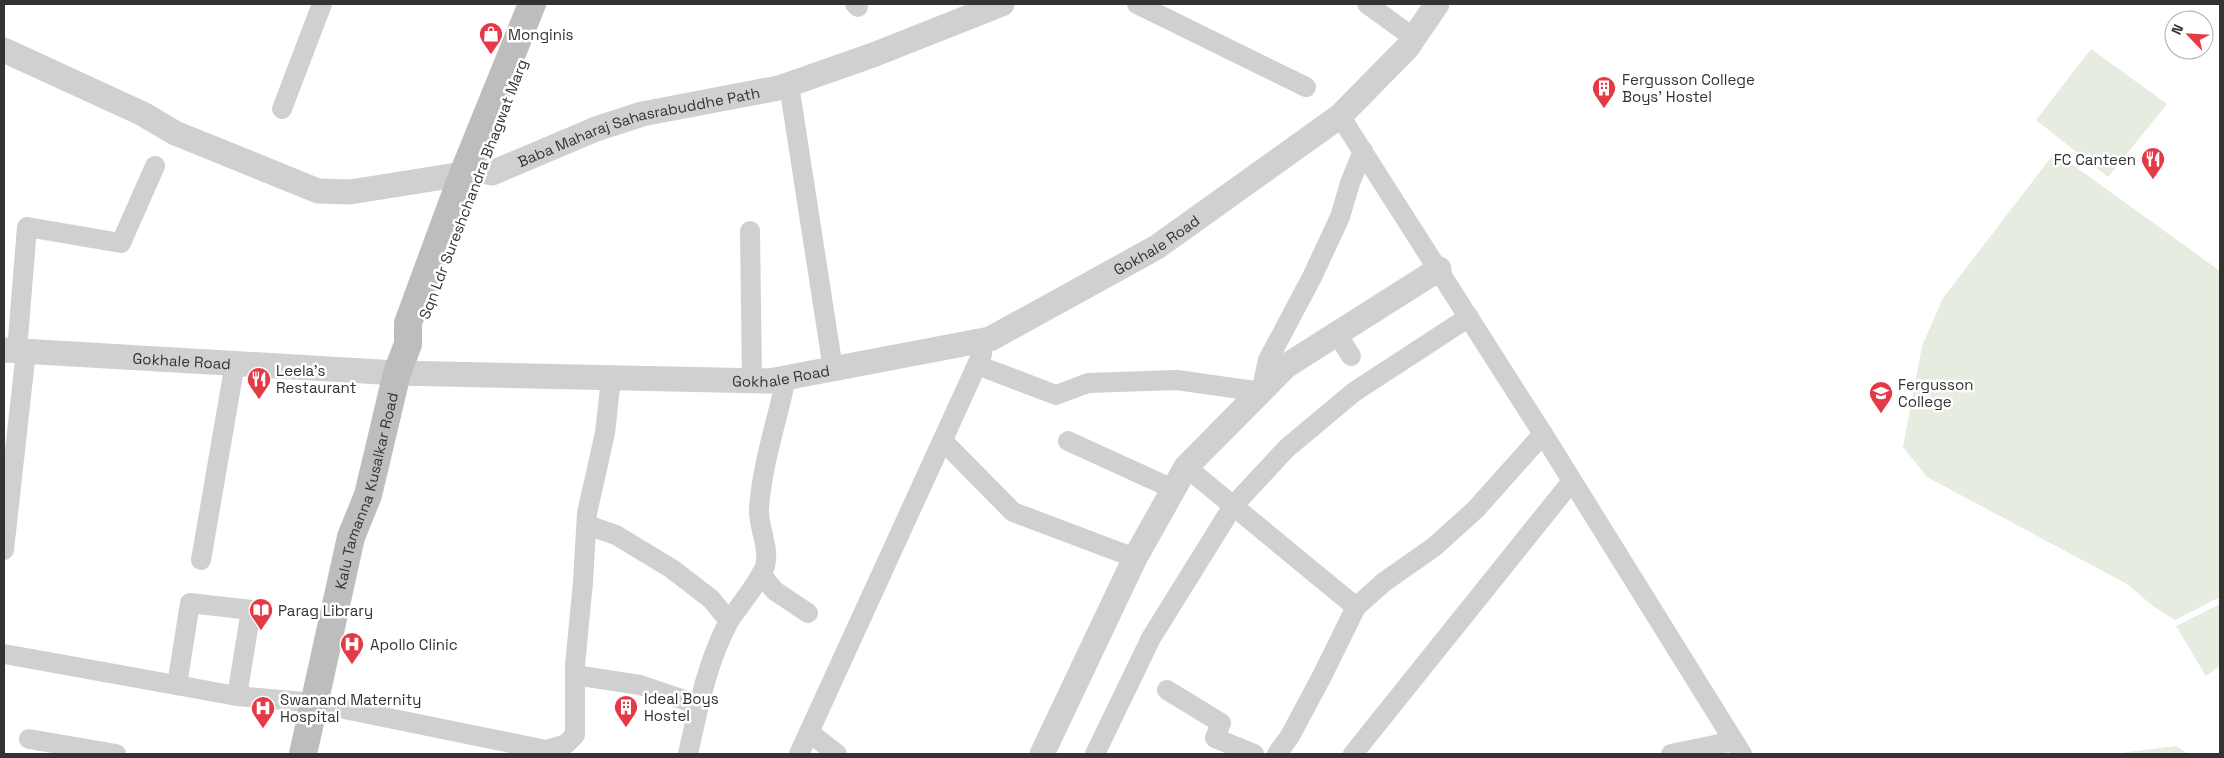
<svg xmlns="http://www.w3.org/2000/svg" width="2224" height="758" font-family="'Space Grotesk',sans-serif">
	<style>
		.green { fill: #e6ecdf }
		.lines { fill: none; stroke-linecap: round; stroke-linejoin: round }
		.minor { stroke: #d0d0d0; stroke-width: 20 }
		.tertiary { stroke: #d0d0d0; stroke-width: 25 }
		.secondary { stroke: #bdbdbd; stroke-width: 28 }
		.labels { text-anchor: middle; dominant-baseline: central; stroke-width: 5; stroke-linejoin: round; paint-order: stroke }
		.poi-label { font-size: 15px; fill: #333; stroke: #fff; text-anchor: start }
		.street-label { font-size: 15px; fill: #333; stroke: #fff }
	</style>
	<rect width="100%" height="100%" fill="#fff"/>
	<g class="green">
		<polygon points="2091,49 2167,104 2108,177 2036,120"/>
		<polygon points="2055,152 2220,271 2220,597 2175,620 2153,606 2127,584 1927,477 1903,447 1922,346 1943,298"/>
		<polygon points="2220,604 2220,666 2206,676 2176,626"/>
		<polygon points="2176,746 2188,754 2113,754"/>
	</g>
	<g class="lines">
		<g class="minor">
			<polyline points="855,4 858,7"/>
			<polyline points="1137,4 1306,87"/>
			<polyline points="1367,4 1414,38"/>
			<polyline points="789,85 833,369"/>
			<polyline points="282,109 322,4"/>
			<polyline points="1340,116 1543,434 1742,754"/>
			<polyline points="750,231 752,381"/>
			<polyline points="1337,334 1351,356"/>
			<polyline points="17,351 27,227 121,243 155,166"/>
			<polyline points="977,365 1056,395 1088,383 1177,380 1261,392 1268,360 1312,277 1340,217 1350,183 1363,151"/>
			<polyline points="943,441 1013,512 1135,558"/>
			<polyline points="1068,441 1173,489"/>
			<polyline points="1186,467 1356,607"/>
			<path d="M587,525l29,10 56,34 39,30 18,22c-22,41 -31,88 -41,133"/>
			<polyline points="4,550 26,351"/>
			<polyline points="201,560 235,363"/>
			<polyline points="761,574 775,591 808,613"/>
			<path d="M729,621c8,-12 33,-43 36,-55 5,-18 -7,-39 -6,-57 3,-45 18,-87 27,-131"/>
			<polyline points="4,654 237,696 315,703 546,750 566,744 575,735 575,665 583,582 587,513 605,433 611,378"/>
			<polyline points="575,675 640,685 699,705"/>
			<polyline points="177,685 190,603 251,610 237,696"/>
			<polyline points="1167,690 1221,723 1215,738 1254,754"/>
			<polyline points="809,732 837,754"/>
			<polyline points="29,739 116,754"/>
			<polyline points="799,754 982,354"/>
			<polyline points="1095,754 1151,638 1233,506 1287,448 1354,392 1469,317"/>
			<polyline points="1277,754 1290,736 1322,676 1356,607 1384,582 1434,547 1476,509 1543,434"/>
			<polyline points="1353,754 1572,481"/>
			<polyline points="1671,754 1734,741"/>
		</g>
		<g class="tertiary">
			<polyline points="4,50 143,114 175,133 318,191 350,192 463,174"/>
			<path id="s1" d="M478,170l14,3 104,-44 46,-15 137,-26 94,-33 129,-51"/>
			<path id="s2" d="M4,350l393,23 372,8 221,-42 167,-92 183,-131 67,-68 30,-44"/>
			<polyline points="1042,754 1135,558 1186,467 1286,366 1439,269"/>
		</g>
		<path class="secondary" id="s3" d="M303,754l48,-217 17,-42 29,-122 11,-29v-21l55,-149 69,-170"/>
	</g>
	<defs>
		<g id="shop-pin" transform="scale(1.25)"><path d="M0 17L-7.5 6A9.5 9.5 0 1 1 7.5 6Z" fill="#e63946" stroke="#fff"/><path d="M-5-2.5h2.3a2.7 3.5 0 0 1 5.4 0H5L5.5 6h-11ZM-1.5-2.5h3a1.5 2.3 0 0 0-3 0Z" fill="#fff"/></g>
		<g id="building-pin" transform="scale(1.25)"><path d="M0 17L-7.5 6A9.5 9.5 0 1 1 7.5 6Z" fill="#e63946" stroke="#fff"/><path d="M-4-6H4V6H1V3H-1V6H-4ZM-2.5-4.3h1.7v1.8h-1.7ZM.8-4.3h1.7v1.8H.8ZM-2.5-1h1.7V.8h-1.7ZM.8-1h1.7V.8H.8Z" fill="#fff"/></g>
		<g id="restaurant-pin" transform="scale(1.25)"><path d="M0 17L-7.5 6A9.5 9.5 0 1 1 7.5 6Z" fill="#e63946" stroke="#fff"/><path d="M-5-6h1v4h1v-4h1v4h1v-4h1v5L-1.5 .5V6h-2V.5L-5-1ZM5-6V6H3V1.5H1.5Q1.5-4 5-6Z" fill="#fff"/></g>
		<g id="university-pin" transform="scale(1.25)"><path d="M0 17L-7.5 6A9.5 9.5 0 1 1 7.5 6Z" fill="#e63946" stroke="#fff"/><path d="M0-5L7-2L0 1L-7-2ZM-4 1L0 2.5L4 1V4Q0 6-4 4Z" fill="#fff"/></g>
		<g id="library-pin" transform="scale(1.25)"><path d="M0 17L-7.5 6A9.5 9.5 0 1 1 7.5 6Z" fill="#e63946" stroke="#fff"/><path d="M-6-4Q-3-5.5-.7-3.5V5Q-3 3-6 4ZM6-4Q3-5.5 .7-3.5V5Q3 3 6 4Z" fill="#fff"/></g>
		<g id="hospital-pin" transform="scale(1.25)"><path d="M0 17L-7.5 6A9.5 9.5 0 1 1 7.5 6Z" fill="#e63946" stroke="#fff"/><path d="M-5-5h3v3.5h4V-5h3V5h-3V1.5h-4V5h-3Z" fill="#fff"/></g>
	</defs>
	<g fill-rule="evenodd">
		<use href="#shop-pin" x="491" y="34"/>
		<use href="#building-pin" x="1604" y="88"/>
		<use href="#restaurant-pin" x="2153" y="159"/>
		<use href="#restaurant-pin" x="259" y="379"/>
		<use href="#university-pin" x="1881" y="393"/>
		<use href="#library-pin" x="261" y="610"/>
		<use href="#hospital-pin" x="352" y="644"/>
		<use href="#building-pin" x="626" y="707"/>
		<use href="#hospital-pin" x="263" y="708"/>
	</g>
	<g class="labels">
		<g class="poi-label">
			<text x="508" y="34">Monginis</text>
			<text x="1622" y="79">Fergusson College<tspan x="1622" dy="17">Boys' Hostel</tspan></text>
			<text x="2136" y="159" text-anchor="end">FC Canteen</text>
			<text x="276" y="370">Leela's<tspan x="276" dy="17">Restaurant</tspan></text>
			<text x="1898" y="384">Fergusson<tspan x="1898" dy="17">College</tspan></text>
			<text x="278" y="610">Parag Library</text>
			<text x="370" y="644">Apollo Clinic</text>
			<text x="644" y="698">Ideal Boys<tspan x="644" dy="17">Hostel</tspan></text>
			<text x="280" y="699">Swanand Maternity<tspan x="280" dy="17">Hospital</tspan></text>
		</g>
		<g class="street-label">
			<text stroke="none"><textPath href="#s1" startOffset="169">Baba Maharaj Sahasrabuddhe Path</textPath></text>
			<text transform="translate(473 189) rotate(-69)">Sqn Ldr Sureshchandra Bhagwat Marg</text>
			<text stroke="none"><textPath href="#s2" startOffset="1182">Gokhale Road</textPath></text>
			<text stroke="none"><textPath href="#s2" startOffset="178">Gokhale Road</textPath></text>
			<text stroke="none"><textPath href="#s2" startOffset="778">Gokhale Road</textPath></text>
			<text stroke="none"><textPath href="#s3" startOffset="271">Kalu Tamanna Kusalkar Road</textPath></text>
		</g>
	</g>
	<rect width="2224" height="758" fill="none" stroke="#333333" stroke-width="10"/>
	<g transform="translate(2189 35) rotate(295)"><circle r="24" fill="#ffffff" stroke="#adadad"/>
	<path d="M0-4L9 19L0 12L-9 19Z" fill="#e63946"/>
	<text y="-8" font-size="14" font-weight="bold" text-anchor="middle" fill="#333333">N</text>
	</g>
</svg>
